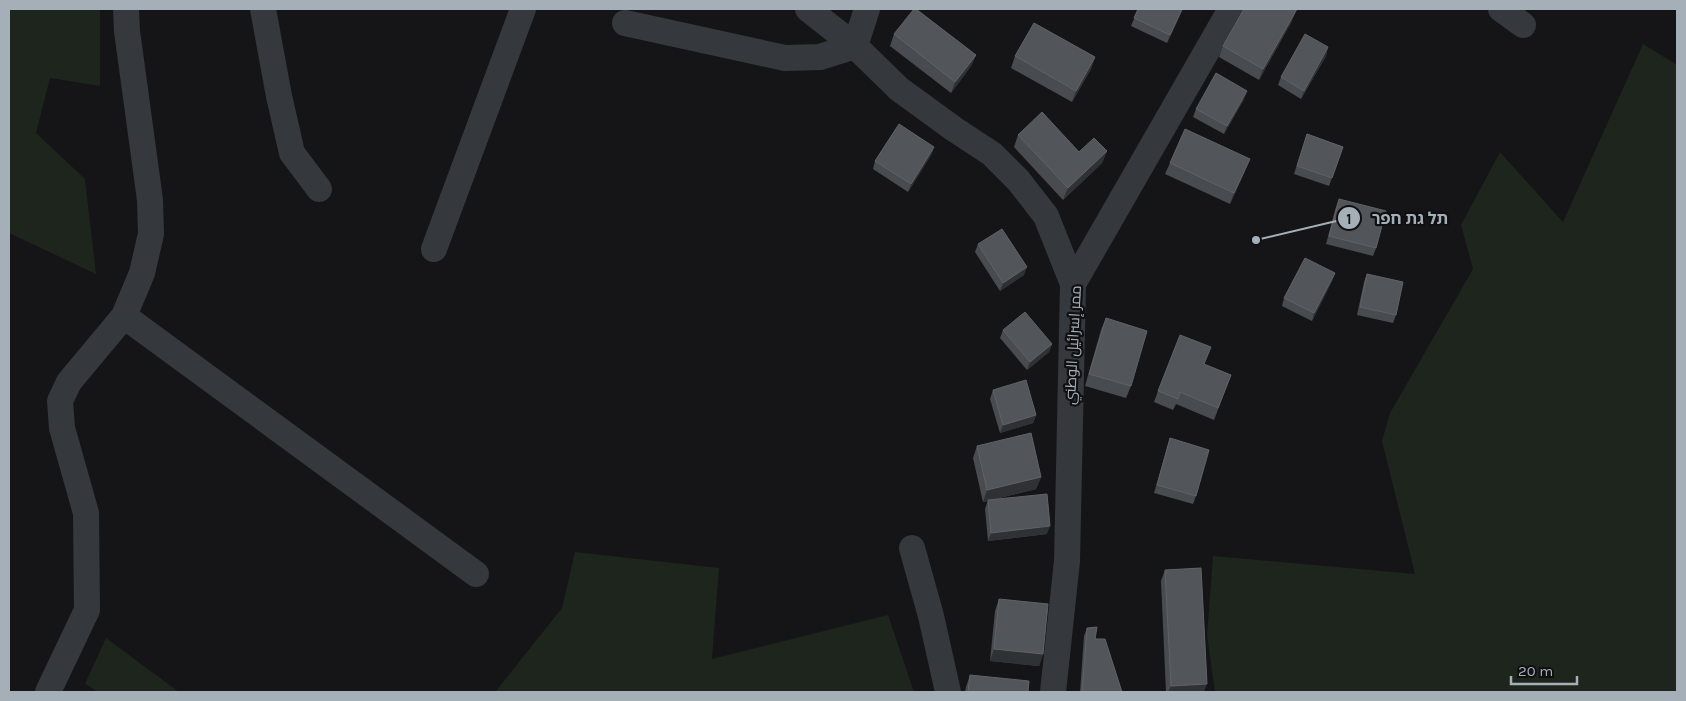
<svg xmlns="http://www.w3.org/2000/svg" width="1686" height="701" font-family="Karla,Cairo,'Noto Sans Hebrew',sans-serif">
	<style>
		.green { fill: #1d251c }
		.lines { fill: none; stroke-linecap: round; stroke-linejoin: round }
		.minor { stroke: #35383c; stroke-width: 26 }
		.wall { fill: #484b4f }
		.shaded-wall { fill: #2f3134 }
		.building { fill: #52555a; stroke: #5f6369 }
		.labels { text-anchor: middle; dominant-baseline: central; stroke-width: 4.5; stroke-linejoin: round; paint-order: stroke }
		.street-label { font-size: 15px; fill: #a5afb8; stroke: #101012 }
		.leader { fill: none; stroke: #a5afb8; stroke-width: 2 }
		.callout-dot { fill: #a5afb8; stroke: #101012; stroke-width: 2 }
		.mark-label { font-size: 15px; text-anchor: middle; font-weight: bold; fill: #111 }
		.callout-label { font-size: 16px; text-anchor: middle; font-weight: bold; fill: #a5afb8; stroke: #101012; stroke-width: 4.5; stroke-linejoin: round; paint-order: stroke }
	</style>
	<rect width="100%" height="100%" fill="#151517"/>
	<g class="green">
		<polygon points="9,9 100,9 100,86 50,78 36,133 85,179 96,274 9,233"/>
		<polygon points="1643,44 1677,65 1677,692 1215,692 1207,635 1213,556 1415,574 1382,441 1390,413 1473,269 1461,225 1500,152 1563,222"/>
		<polygon points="575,552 719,568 712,659 888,615 914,692 495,692 562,608"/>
		<polygon points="106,638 179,692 98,692 85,684"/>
	</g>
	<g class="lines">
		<g class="minor">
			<polyline points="263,9 279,96 292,153 319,189"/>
			<polyline points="808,9 855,46 899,89 954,129 992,154 1018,180 1046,216 1073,284"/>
			<polyline points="1501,9 1523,25"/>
			<polyline points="625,23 785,58 820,57 855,46"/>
			<polyline points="855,46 867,9"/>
			<polyline points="434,249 523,9"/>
			<polyline points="124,316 476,574"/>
			<polyline points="912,548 931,616 948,692"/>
			<polyline points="48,692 87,610 86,513 62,428 60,401 69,382 124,316 142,273 151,234 150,200 127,31 126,9"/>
			<polyline points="1053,692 1067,561 1073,284 1231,9"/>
		</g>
	</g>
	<g class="wall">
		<polygon points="1138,9 1183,9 1167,43 1131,26"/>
		<polygon points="1292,21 1259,80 1219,57 1223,46"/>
		<polygon points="894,34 976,55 971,66 951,93 890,46"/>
		<polygon points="1328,47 1326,56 1301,99 1278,85 1281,77"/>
		<polygon points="1015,56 1095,57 1091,69 1072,102 1011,68"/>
		<polygon points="1244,99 1224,134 1193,117 1196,109"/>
		<polygon points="1307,134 1343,147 1329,186 1294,174"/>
		<polygon points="1018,135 1079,152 1107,151 1102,163 1063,200 1014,147"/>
		<polygon points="934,147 931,155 908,192 873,169 875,161"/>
		<polygon points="1170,163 1245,171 1230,204 1165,174"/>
		<polygon points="1339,199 1376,248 1373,256 1326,244 1336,207"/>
		<polygon points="978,244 1024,275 1000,291 975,252"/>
		<polygon points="1335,273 1332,281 1312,321 1282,306 1284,298"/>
		<polygon points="1367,274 1396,315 1393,323 1357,315 1364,282"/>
		<polygon points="1106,318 1131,386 1126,398 1085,386 1101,330"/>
		<polygon points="1003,330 1052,344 1049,352 1027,370 1000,338"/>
		<polygon points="1231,375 1214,420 1176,404 1173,410 1154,402 1158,391"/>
		<polygon points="993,390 1036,415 1033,423 1000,433 990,399"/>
		<polygon points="1170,438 1196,496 1193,504 1154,493"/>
		<polygon points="977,446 1041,477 1036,489 983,502 973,458"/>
		<polygon points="988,500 1047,534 988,541 985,509"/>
		<polygon points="1165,570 1204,692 1166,692 1161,581"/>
		<polygon points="999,599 1043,654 1039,666 990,661 995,611"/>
		<polygon points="1087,628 1095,639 1122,692 1080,692 1084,636"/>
		<polygon points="970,675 1028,692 965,692 966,687"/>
	</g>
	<g class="shaded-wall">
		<polygon points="1182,9 1183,9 1167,43 1170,35"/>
		<polygon points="1297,9 1292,21 1259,80 1263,69"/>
		<polygon points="1328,47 1326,56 1301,99 1304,91"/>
		<polygon points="976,55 971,66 951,93 955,82"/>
		<polygon points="1095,57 1091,69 1072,102 1076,91"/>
		<polygon points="1247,91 1244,99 1224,134 1227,126"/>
		<polygon points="934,147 931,155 908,192 911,184"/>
		<polygon points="1107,151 1102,163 1063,200 1068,188"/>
		<polygon points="1250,159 1245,171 1230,204 1234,193"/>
		<polygon points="1027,267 1024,275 1000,291 1003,283"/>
		<polygon points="1335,273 1332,281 1312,321 1314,313"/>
		<polygon points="1052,344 1049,352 1027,370 1030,362"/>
		<polygon points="1036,415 1033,423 1000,433 1003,425"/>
		<polygon points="1041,477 1036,489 983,502 987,490"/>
		<polygon points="1050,526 1047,534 988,541 991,533"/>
		<polygon points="994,649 1043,654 1039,666 990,661"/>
		<polygon points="1207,684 1204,692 1168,692 1171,686"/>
	</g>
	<g class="building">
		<polygon points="914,9 916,9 976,55 955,82 894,34"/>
		<polygon points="1138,9 1182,9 1170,35 1134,18"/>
		<polygon points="1244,9 1297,9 1263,69 1223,46"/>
		<polygon points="1034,23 1095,57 1076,91 1015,56"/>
		<polygon points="1305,34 1328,47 1304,91 1281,77"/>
		<polygon points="1216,73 1247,91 1227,126 1196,109"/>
		<polygon points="1042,112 1079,152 1094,138 1107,151 1068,188 1018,135"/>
		<polygon points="899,124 934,147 911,184 875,161"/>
		<polygon points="1185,129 1250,159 1234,193 1170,163"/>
		<polygon points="1307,134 1343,147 1332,178 1297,166"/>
		<polygon points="1339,199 1386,211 1376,248 1329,236"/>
		<polygon points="1002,229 1027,267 1003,283 978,244"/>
		<polygon points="1305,258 1335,273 1314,313 1284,298"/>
		<polygon points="1367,274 1403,282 1396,315 1360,307"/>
		<polygon points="1025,312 1052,344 1030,362 1003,330"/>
		<polygon points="1106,318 1147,331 1131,386 1089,374"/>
		<polygon points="1180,335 1211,347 1204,364 1231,375 1218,408 1180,392 1178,399 1158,391"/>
		<polygon points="1026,380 1036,415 1003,425 993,390"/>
		<polygon points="1031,433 1041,477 987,490 977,446"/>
		<polygon points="1170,438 1209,450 1196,496 1157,485"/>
		<polygon points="1047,494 1050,526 991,533 988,500"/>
		<polygon points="1201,568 1207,684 1171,686 1165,570"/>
		<polygon points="999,599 1048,604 1043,654 994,649"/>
		<polygon points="1097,627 1095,639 1105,639 1122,692 1082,692 1087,628"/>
		<polygon points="970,675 1029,681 1028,692 968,692"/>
	</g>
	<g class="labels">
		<g class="street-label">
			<text transform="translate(1073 345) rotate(-87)">ممر إسرائيل الوطني</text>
		</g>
	</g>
	<path class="leader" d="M1256 240L1349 218"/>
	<g class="callout-dot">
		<circle cx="1256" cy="240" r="5"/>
		<circle cx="1349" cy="218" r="12"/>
	</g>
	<g class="mark-label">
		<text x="1349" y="224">1</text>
	</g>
	<g class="callout-label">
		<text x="1410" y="224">תל גת חפר</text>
	</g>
	<rect width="1686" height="701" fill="none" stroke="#a5afb8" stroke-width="20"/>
	<path d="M1511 676v8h66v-8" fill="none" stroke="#a5afb8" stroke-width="2.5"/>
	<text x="1518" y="676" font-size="15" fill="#a5afb8" stroke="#101012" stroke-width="4" paint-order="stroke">20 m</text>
</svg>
